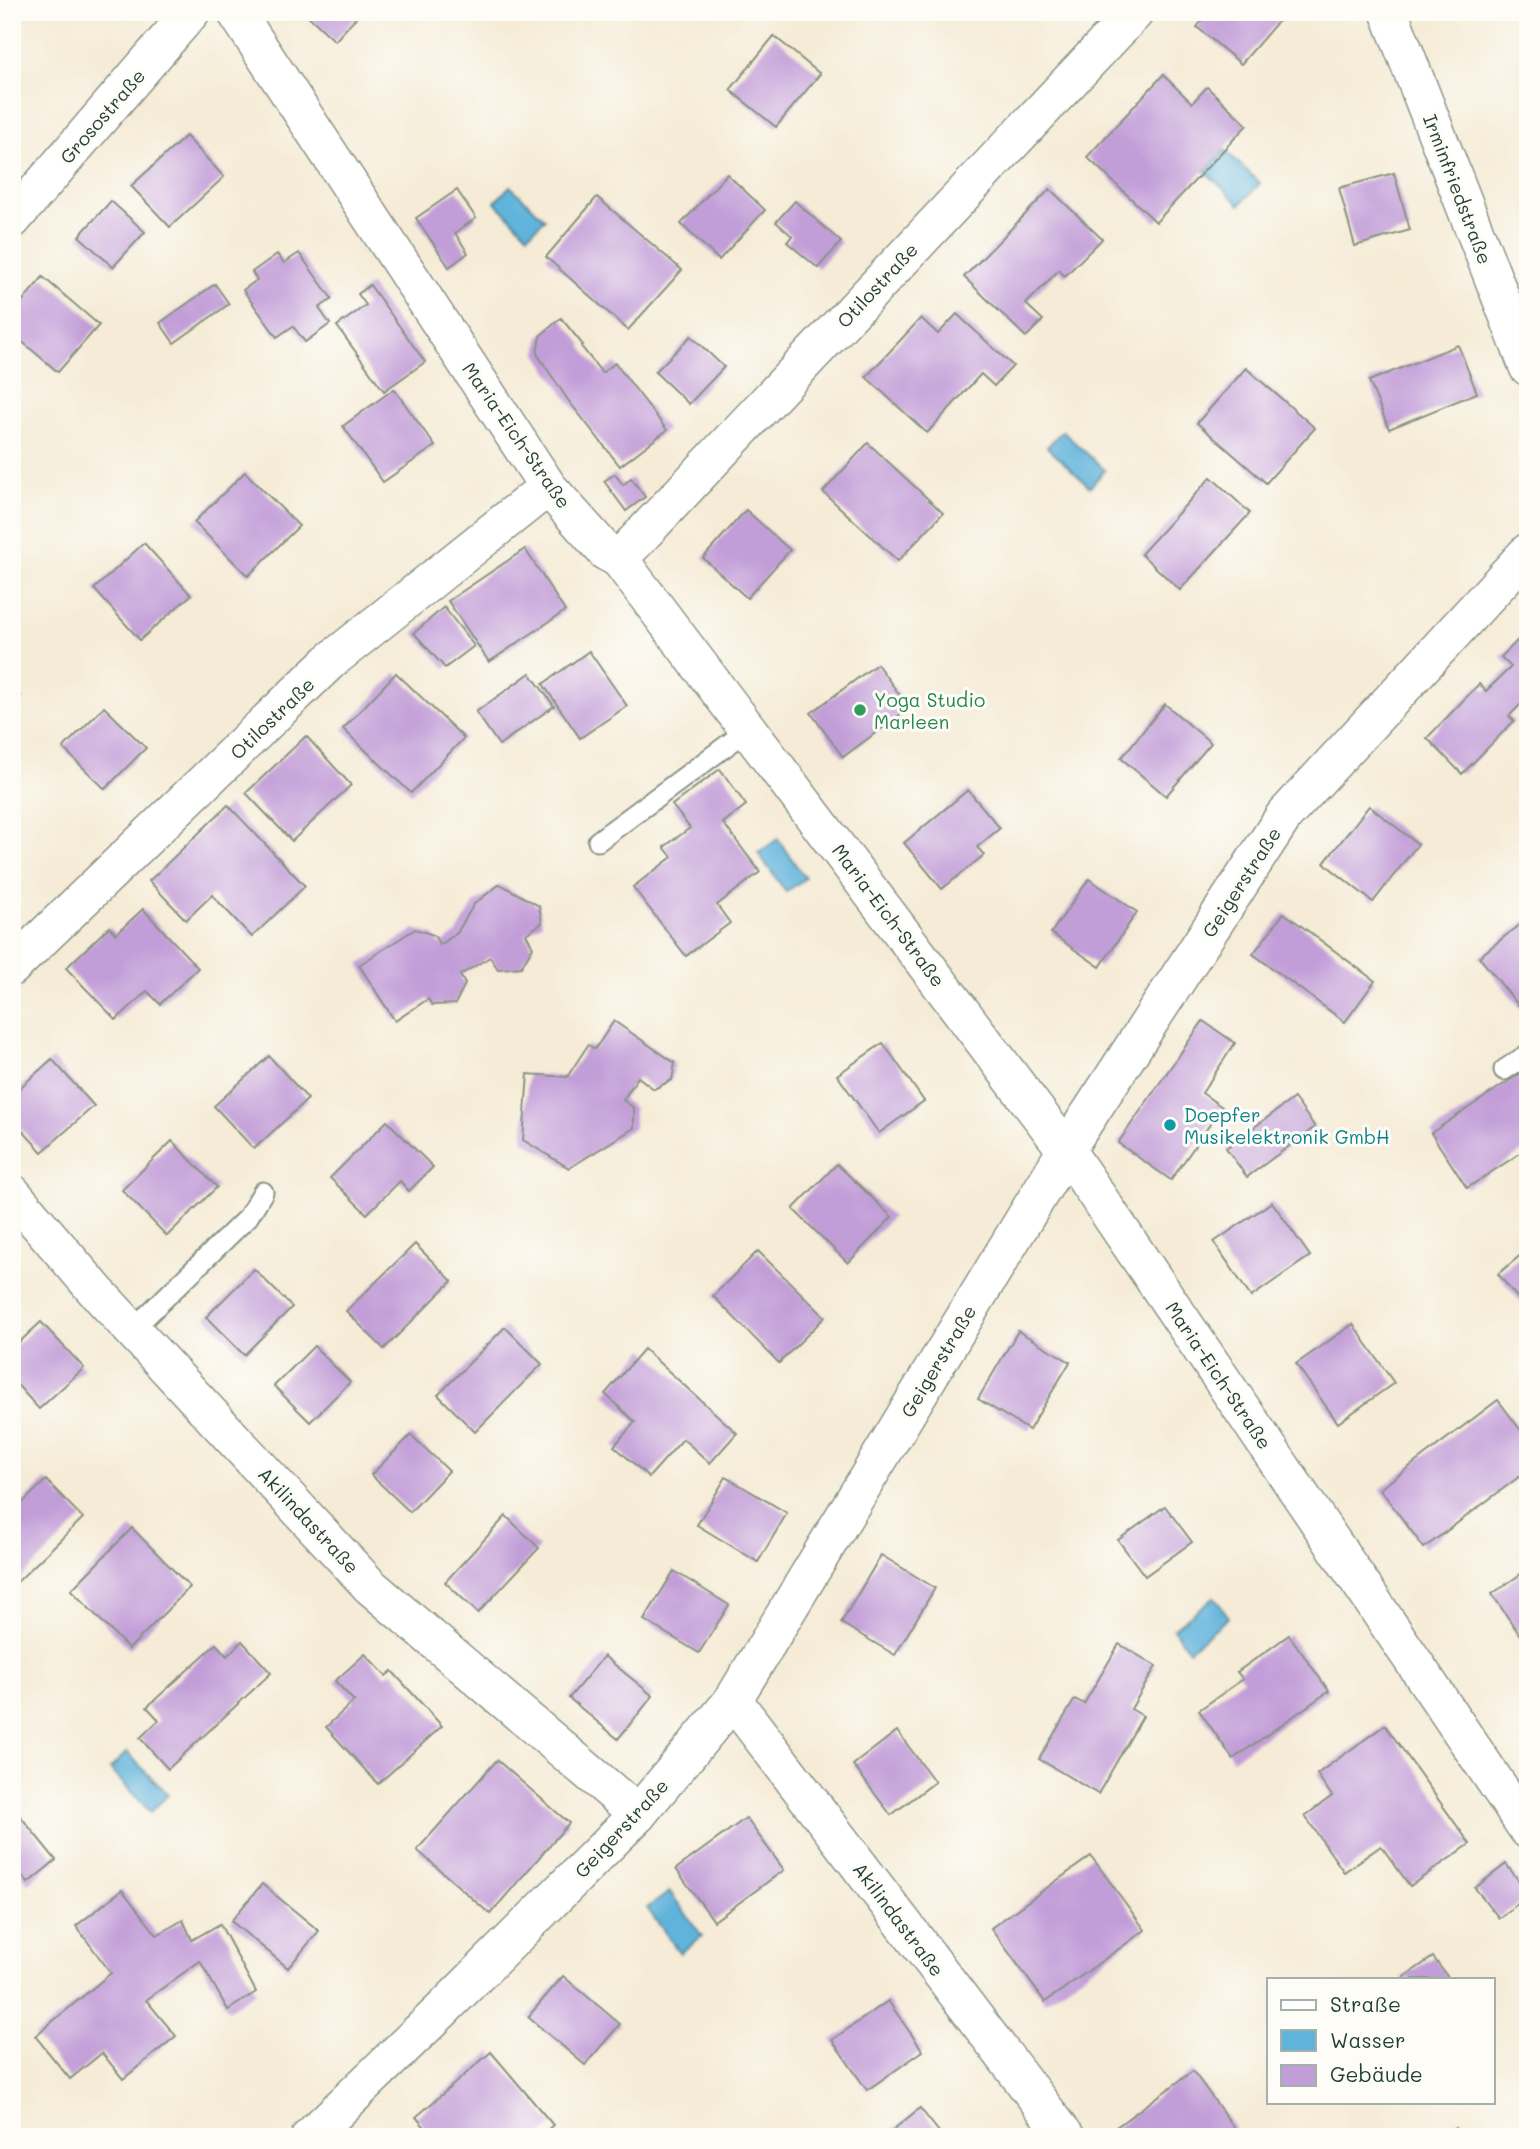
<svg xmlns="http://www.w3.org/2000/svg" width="1540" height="2149" font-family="Mali,sans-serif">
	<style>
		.water { fill: #60b3db; stroke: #407888; stroke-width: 2 }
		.building { fill: #c29ed8 }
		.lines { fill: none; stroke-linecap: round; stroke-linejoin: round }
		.service-casing { stroke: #8a9485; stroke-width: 23 }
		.minor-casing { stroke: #8a9485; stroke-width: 40 }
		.service { stroke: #fff; stroke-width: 19 }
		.minor { stroke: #fff; stroke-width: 37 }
		.leisure-dot { fill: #2e9e5b; stroke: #fdfcf7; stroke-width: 2.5 }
		.culture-dot { fill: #0f9aa8; stroke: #fdfcf7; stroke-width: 2.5 }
		.labels { text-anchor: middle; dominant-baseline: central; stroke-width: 6; stroke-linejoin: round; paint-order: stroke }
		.street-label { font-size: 19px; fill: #1f3d34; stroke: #fdfcf7 }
		.leisure-label { font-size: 19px; fill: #27864d; stroke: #fdfcf7; text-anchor: start }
		.culture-label { font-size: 19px; fill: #0d838f; stroke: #fdfcf7; text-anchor: start }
	</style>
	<rect width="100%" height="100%" fill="#fdfcf7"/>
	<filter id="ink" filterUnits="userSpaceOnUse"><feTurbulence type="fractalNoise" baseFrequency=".0143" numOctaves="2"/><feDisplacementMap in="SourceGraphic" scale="14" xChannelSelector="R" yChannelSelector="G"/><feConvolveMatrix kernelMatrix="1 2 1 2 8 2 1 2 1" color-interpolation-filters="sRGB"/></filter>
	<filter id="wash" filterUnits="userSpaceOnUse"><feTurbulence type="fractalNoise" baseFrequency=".00686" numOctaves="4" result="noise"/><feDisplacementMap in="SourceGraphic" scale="28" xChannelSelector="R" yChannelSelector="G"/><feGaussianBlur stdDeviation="1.57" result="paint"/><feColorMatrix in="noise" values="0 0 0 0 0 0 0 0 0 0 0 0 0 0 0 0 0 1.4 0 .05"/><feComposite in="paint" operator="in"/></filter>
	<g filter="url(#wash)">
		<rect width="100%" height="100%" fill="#f5ebd6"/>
		<g class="water">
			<polygon points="1225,150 1260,183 1240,205 1205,171"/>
			<polygon points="510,186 545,219 528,235 495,202"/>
			<polygon points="1062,431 1105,470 1090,487 1047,447"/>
			<polygon points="778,839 805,878 786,892 758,853"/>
			<polygon points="1214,1597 1229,1617 1189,1650 1173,1629"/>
			<polygon points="127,1752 168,1795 150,1812 110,1769"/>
			<polygon points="670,1892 702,1936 680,1953 647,1908"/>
		</g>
		<g id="blocks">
			<g class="building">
				<polygon points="304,12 361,12 335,41"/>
				<polygon points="1209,12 1286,12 1241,64 1197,27"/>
				<polygon points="774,36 820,74 776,127 730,90"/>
				<polygon points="1163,75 1192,103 1207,87 1247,125 1156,222 1087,157"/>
				<polygon points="186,136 224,177 170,227 131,186"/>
				<polygon points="1394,173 1410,230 1355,246 1339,188"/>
				<polygon points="727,174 765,210 719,260 681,224"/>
				<polygon points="1050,189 1102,239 1065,276 1059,270 1026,304 1043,320 1026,337 964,277"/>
				<polygon points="457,190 476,218 455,233 468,253 449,267 416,218"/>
				<polygon points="597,197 682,270 628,330 546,257"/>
				<polygon points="111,201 145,232 113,267 79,236"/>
				<polygon points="795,201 841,242 818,268 787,242 792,236 776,222"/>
				<polygon points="299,253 332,299 319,308 330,324 305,342 293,326 277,337 243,290 257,280 252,272 277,254 284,263"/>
				<polygon points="43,277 99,325 58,372 12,333 12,313"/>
				<polygon points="215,284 229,304 174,343 160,323"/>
				<polygon points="370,285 425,362 384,391 337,326 366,305 358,294"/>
				<polygon points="957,314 1013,366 994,386 981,374 927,433 866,377 921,318 938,334"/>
				<polygon points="561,318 583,345 581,346 602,373 615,363 667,430 620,466 568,400 537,354 540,336"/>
				<polygon points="691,336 724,367 689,404 655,372"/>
				<polygon points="1458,345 1477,393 1389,429 1369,381"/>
				<polygon points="1246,368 1315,428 1266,483 1197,423"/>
				<polygon points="394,389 435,446 383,482 343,426"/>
				<polygon points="868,443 943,513 898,561 823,492"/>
				<polygon points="245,472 299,526 248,576 194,522"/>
				<polygon points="615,474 623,485 631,478 645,497 626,511 604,481"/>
				<polygon points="1211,477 1250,513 1180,590 1141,554"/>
				<polygon points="746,510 790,550 747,598 703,558"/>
				<polygon points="144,543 191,595 140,640 94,589"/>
				<polygon points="525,549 565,611 489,662 448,601"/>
				<polygon points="444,607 474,646 445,668 414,633"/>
				<polygon points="1528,630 1528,708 1522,703 1509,716 1514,721 1462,774 1427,738 1479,684 1486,691 1511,667 1501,657"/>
				<polygon points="589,651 627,706 580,738 543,684"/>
				<polygon points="877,664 909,708 843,757 811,713"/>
				<polygon points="396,673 464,738 411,793 343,729"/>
				<polygon points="530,673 554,706 499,745 476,712"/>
				<polygon points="12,687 21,696 12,705"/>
				<polygon points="1165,704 1211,743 1166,796 1121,758"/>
				<polygon points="104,707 146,748 105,789 63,748"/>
				<polygon points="306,736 351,785 292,841 246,793"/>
				<polygon points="720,769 746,805 723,823 760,872 717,905 730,923 686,956 633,887 672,857 664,847 690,828 672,805"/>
				<polygon points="968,790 1000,828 977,847 984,855 942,889 904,843"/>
				<polygon points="228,805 305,886 252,937 212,895 186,920 149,881"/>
				<polygon points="1369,806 1418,844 1373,902 1324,863"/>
				<polygon points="1089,879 1137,912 1100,967 1051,933"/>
				<polygon points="500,884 539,906 542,923 526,934 533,947 521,967 498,969 490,957 460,975 465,984 455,1004 432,1005 428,999 395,1021 359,965 415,929 434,935 440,945 457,933 474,904"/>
				<polygon points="143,909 198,968 160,1004 147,991 116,1020 66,968 109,927 116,934"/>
				<polygon points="1284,913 1375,981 1345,1022 1253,954"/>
				<polygon points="1528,918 1528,1006 1522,1010 1479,957"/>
				<polygon points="614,1021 675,1063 672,1080 654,1089 638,1077 623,1100 634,1108 634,1128 569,1168 523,1140 528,1074 567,1077 588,1045 595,1049"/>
				<polygon points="1203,1021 1235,1043 1202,1093 1222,1107 1171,1180 1118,1143"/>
				<polygon points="883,1043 924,1101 879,1133 837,1075"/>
				<polygon points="269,1056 308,1099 254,1149 214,1106"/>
				<polygon points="52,1059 94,1106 42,1152 12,1119 12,1095"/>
				<polygon points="1528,1068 1528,1148 1467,1188 1431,1133"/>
				<polygon points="1294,1098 1315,1127 1247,1177 1226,1148"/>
				<polygon points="387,1121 433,1167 409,1191 400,1181 367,1214 330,1178"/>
				<polygon points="172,1141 217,1187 167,1236 122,1190"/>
				<polygon points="837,1164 892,1217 848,1263 793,1209"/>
				<polygon points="1272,1202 1310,1256 1251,1297 1214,1242"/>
				<polygon points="415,1244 452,1281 384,1349 346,1311"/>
				<polygon points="1528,1249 1528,1311 1498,1274"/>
				<polygon points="758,1251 825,1317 779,1363 713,1296"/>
				<polygon points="254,1269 292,1307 244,1355 206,1317"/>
				<polygon points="41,1322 84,1368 39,1409 12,1379 12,1349"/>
				<polygon points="1353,1324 1394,1383 1338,1423 1296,1364"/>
				<polygon points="505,1327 542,1364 475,1432 438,1395"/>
				<polygon points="1018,1331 1070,1362 1029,1430 978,1399"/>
				<polygon points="314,1346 350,1382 310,1422 274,1386"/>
				<polygon points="644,1349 737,1433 710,1463 683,1439 649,1477 614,1446 635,1422 605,1394"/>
				<polygon points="1498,1400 1528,1440 1528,1470 1424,1548 1380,1489"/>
				<polygon points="411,1435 449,1471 410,1512 371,1475"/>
				<polygon points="726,1477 787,1513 758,1562 697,1525"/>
				<polygon points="46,1480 83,1518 12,1587 12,1513"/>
				<polygon points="1165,1506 1192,1542 1145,1576 1118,1540"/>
				<polygon points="506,1516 539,1548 478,1613 445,1582"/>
				<polygon points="132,1528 190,1587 129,1649 71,1590"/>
				<polygon points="881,1555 935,1588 895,1655 841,1623"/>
				<polygon points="1528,1569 1528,1647 1492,1594"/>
				<polygon points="674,1571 729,1605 699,1653 644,1620"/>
				<polygon points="1289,1635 1329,1691 1233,1759 1199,1710 1243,1679 1237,1672"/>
				<polygon points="242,1641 271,1673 168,1769 140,1738 159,1720 147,1707 216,1644 227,1656"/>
				<polygon points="1119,1644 1156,1666 1131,1709 1143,1716 1098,1794 1039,1759 1075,1699 1084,1704"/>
				<polygon points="365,1654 386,1676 392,1671 442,1726 378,1784 326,1727 354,1701 335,1681"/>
				<polygon points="604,1656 653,1696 618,1739 569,1698"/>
				<polygon points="1385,1725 1470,1844 1410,1886 1381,1846 1344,1872 1305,1816 1332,1796 1317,1774"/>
				<polygon points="897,1731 935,1782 891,1815 853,1765"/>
				<polygon points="497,1760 569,1823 490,1914 417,1850"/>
				<polygon points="12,1806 56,1860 28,1883 16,1868 12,1871"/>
				<polygon points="746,1818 784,1870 714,1921 676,1869"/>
				<polygon points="1091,1856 1145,1930 1045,2002 991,1928"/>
				<polygon points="1506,1864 1528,1893 1528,1896 1499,1918 1475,1888"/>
				<polygon points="262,1884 319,1931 288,1968 231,1921"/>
				<polygon points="122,1890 157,1935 183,1920 192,1940 220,1924 256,1992 228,2010 200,1961 146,2000 176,2036 123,2079 102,2053 70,2079 35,2036 111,1973 76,1926"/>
				<polygon points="1433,1957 1449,1979 1401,1979"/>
				<polygon points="563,1976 620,2024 585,2065 528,2017"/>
				<polygon points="888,2001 923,2051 867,2090 832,2040"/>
				<polygon points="491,2052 553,2125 539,2137 433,2137 416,2117"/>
				<polygon points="1193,2071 1235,2129 1224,2137 1111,2137 1108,2133"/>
				<polygon points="920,2108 943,2137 884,2137"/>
				<polygon points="1455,2128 1461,2137 1443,2137"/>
			</g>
		</g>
	</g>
	<g filter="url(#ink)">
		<use href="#blocks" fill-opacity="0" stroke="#8a9485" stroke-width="2"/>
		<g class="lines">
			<g class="service-casing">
				<g id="service">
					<polyline points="598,841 749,729"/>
					<polyline points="1504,1070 1528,1054"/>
					<polyline points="132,1330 248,1217 263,1192"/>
				</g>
			</g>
			<g class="minor-casing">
				<g id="minor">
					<polyline points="236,12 548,487 606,552 619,559 1066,1150 1528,1830"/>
					<polyline points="1389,12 1528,367"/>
					<polyline points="12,220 191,12"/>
					<polyline points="619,559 1135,12"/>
					<polyline points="12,967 329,662 548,487"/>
					<polyline points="12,1193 95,1290 370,1586 638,1814"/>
					<polyline points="733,1700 1066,2137"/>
					<polyline points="310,2137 441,2011 638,1814 733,1700 1066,1150 1284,816 1528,552"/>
				</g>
			</g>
			<use href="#service" class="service"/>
			<use href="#minor" class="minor"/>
		</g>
	</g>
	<circle class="leisure-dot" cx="860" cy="710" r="7"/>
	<circle class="culture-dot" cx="1170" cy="1125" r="7"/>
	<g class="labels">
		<g class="street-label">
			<text transform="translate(102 116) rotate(-49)">Grosostraße</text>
			<text transform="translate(1458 189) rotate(69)">Irminfriedstraße</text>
			<text transform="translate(877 285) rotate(-47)">Otilostraße</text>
			<text transform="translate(517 435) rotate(55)">Maria-Eich-Straße</text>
			<text transform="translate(272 718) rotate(-44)">Otilostraße</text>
			<text transform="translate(1241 882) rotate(-57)">Geigerstraße</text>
			<text transform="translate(889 915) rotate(53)">Maria-Eich-Straße</text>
			<text transform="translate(938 1361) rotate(-59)">Geigerstraße</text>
			<text transform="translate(1219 1375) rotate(56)">Maria-Eich-Straße</text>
			<text transform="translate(309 1520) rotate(47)">Akilindastraße</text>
			<text transform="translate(621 1828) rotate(-47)">Geigerstraße</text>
			<text transform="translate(899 1919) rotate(53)">Akilindastraße</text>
		</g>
		<g class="leisure-label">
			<text x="874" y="699">Yoga Studio<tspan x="874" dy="22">Marleen</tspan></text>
		</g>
		<g class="culture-label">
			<text x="1184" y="1114">Doepfer<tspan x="1184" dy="22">Musikelektronik GmbH</tspan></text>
		</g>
	</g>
	<rect width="1540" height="2149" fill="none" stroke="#fdfcf7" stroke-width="42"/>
	<rect x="1267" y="1978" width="228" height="126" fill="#fdfcf7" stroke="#a4b0a9" stroke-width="2"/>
	<rect x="1281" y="2000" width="35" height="10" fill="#ffffff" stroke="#a4b0a9" stroke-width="2"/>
	<text x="1330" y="2012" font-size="21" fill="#1f3d34">Straße</text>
	<rect x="1281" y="2030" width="35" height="21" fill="#60b3db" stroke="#a4b0a9" stroke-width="2"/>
	<text x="1330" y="2048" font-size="21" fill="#1f3d34">Wasser</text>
	<rect x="1281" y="2065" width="35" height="21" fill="#c29ed8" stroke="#a4b0a9" stroke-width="2"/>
	<text x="1330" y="2082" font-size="21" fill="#1f3d34">Gebäude</text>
</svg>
